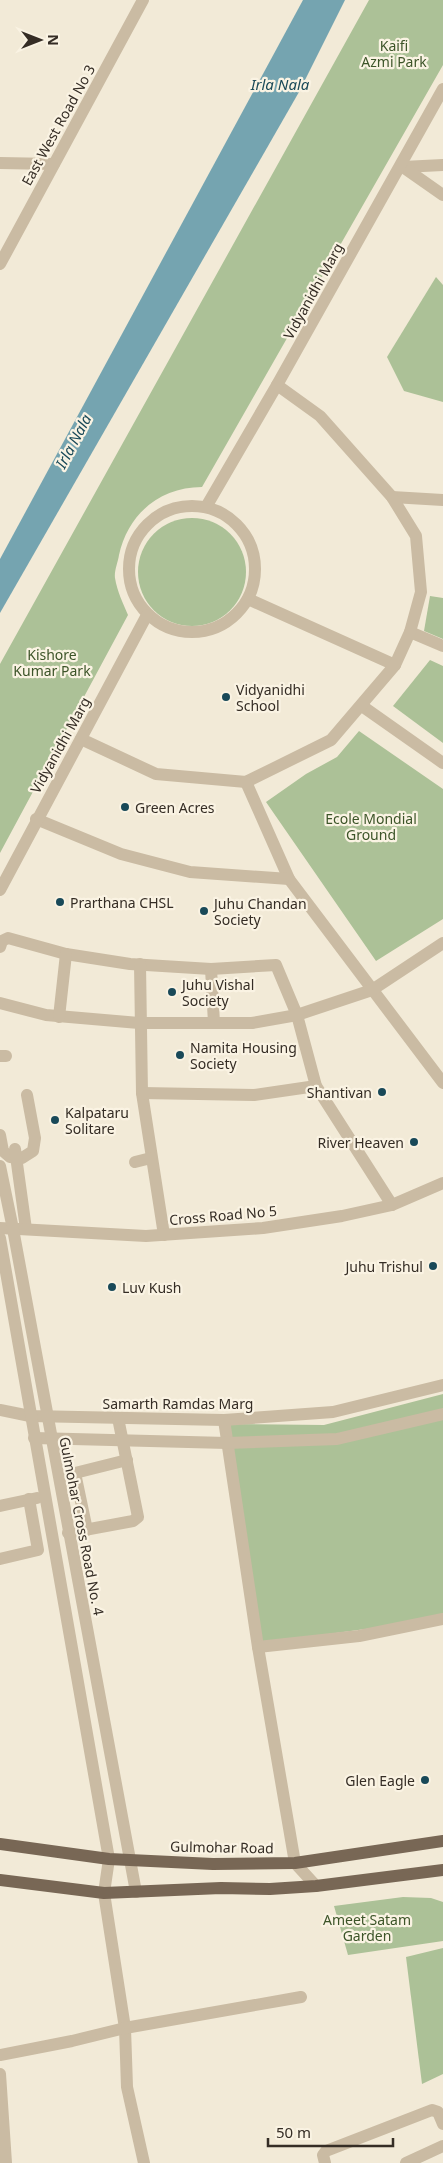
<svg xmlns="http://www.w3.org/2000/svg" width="443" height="2163" font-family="'Noto Sans',sans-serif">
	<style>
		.green { fill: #acc197 }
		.water { fill: #75a4b0 }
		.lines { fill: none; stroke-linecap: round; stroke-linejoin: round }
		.minor { stroke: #cabba3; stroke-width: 12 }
		.tertiary { stroke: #cabba3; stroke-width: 12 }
		.primary { stroke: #786755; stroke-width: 12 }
		.poi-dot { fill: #194958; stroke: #faf3e3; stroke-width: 2 }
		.labels { text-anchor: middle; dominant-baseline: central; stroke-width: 4.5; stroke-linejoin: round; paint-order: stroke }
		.park-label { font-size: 14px; fill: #3c5428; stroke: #faf3e3 }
		.street-label { font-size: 14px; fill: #352d25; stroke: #faf3e3 }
		.poi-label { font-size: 14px; fill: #352d25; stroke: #faf3e3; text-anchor: start }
		.water-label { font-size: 15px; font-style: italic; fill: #194958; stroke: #faf3e3 }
	</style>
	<rect width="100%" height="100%" fill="#f2ead7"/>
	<g class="green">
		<path d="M369,0h74v65l-241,422c-42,0 -74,27 -83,68 -1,7 -5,16 -4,23 2,13 8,25 13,37l-128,238v-189z"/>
		<polygon points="436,277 443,285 443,402 404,391 387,357"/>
		<circle cx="192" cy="572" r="54"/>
		<polygon points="430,596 443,598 443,639 424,631"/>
		<polygon points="430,660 443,666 443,743 393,706"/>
		<polygon points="359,731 443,789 443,919 376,961 266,802 306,774 337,757"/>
		<polygon points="443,1394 443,1614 373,1628 262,1643 228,1424 324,1425"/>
		<polygon points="403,1897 431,1898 443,1902 443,1941 348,1955 334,1906"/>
		<polygon points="443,1948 443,2074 422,2084 406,1957"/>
	</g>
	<polygon class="water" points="303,0 345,0 299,92 0,613 0,559"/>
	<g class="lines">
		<g class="minor">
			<polyline points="0,163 54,164"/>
			<polyline points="402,164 403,167 443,165"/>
			<polyline points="403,167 443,195"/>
			<polyline points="392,497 443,500"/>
			<polyline points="248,599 395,665"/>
			<polyline points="410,632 443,646"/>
			<polyline points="362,706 443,763"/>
			<polyline points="81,739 156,774 246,782 331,740 395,665 410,632 421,592 416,536 392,497 320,416 277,385"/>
			<polyline points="246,782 289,879 443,1083"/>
			<polyline points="36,819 121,854 190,872 289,879"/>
			<polyline points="0,947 2,941 8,938 66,954 130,964 211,969 276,965 297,1015 316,1086 392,1205"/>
			<polyline points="140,964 142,1093 164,1235"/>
			<polyline points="211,969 214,1023"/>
			<polyline points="0,1003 46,1015 139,1023 252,1023 297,1015 372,990 443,943"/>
			<polyline points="59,1017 66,954"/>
			<polyline points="0,1056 6,1056"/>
			<polyline points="142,1093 254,1095 316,1086"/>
			<polyline points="0,1135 3,1151 10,1157 22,1158 33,1151 35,1138 27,1095"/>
			<polyline points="15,1149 26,1229"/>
			<polyline points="135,1162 151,1158"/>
			<polyline points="0,1228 146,1236 263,1228 342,1216 392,1205 443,1183"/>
			<polyline points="0,1410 30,1416 224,1420 333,1412 443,1385"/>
			<polyline points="224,1420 258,1647 295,1863 316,1886"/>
			<polyline points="34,1438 227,1443 337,1439 443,1414"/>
			<polyline points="0,1506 37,1498"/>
			<polyline points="87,1530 75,1473 127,1460"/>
			<polyline points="68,1533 133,1521 138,1517 118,1418"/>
			<polyline points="0,1559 38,1550 29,1499"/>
			<polyline points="258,1647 359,1636 443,1619"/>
			<polyline points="104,1893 125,2028 127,2087 144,2163"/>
			<polyline points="0,2055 72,2041 125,2028 301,1997"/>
			<polyline points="0,2074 6,2163"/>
			<polyline points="325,2163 323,2155 326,2151 432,2110 438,2112 443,2124"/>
			<polyline points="406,2163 443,2146"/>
		</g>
		<g class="tertiary">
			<polyline points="0,264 143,0"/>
			<circle cx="192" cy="569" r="63"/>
			<polyline points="206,507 277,385 443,89"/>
			<polyline points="0,890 147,615"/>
			<polyline points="0,1166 13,1229 136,1892"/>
			<polyline points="0,1238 109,1859 104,1893"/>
		</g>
		<g class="primary">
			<polyline points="0,1844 109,1859 213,1864 295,1863 443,1841"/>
			<polyline points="0,1880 104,1893 221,1888 270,1889 316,1886 443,1870"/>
		</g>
	</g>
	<g class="poi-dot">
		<circle cx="226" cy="697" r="5"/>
		<circle cx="125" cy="807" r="5"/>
		<circle cx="60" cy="902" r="5"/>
		<circle cx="204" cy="911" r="5"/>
		<circle cx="172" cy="992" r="5"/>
		<circle cx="180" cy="1055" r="5"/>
		<circle cx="382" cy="1092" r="5"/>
		<circle cx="55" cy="1120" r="5"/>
		<circle cx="414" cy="1142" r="5"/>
		<circle cx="433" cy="1266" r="5"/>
		<circle cx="112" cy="1287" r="5"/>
		<circle cx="425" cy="1780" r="5"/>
	</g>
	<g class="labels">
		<g class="park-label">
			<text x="394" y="45">Kaifi<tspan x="394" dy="16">Azmi Park</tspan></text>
			<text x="52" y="654">Kishore<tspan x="52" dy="16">Kumar Park</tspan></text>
			<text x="371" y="818">Ecole Mondial<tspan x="371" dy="16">Ground</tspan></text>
			<text x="367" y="1919">Ameet Satam<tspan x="367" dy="16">Garden</tspan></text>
		</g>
		<g class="street-label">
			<text transform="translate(58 125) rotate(-61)">East West Road No 3</text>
			<text transform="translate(313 291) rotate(-61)">Vidyanidhi Marg</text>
			<text transform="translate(60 745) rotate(-61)">Vidyanidhi Marg</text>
			<text transform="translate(223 1215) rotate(-5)">Cross Road No 5</text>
			<text x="178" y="1403">Samarth Ramdas Marg</text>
			<text transform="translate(82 1526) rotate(79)">Gulmohar Cross Road No. 4</text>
			<text transform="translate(222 1847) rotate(1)">Gulmohar Road</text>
		</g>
		<g class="poi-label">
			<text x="236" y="689">Vidyanidhi<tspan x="236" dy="16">School</tspan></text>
			<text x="135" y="807">Green Acres</text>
			<text x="70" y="902">Prarthana CHSL</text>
			<text x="214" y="903">Juhu Chandan<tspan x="214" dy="16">Society</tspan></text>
			<text x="182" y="984">Juhu Vishal<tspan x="182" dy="16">Society</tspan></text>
			<text x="190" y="1047">Namita Housing<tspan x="190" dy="16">Society</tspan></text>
			<text x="372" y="1092" text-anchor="end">Shantivan</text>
			<text x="65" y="1112">Kalpataru<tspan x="65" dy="16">Solitare</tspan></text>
			<text x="404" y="1142" text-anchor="end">River Heaven</text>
			<text x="423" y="1266" text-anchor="end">Juhu Trishul</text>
			<text x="122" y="1287">Luv Kush</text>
			<text x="415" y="1780" text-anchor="end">Glen Eagle</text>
		</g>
		<g class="water-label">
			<text x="280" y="84">Irla Nala</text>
			<text transform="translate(73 441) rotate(-62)">Irla Nala</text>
		</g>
	</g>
	<g transform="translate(40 40) rotate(90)" stroke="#faf3e3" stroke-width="4" paint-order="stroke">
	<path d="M0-4L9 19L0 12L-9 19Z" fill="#352d25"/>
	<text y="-8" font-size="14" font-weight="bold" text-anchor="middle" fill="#352d25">N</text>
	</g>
	<path d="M268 2138v8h125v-8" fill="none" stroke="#352d25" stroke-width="2.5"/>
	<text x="276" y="2138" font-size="15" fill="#352d25" stroke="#faf3e3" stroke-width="4" paint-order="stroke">50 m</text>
</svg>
